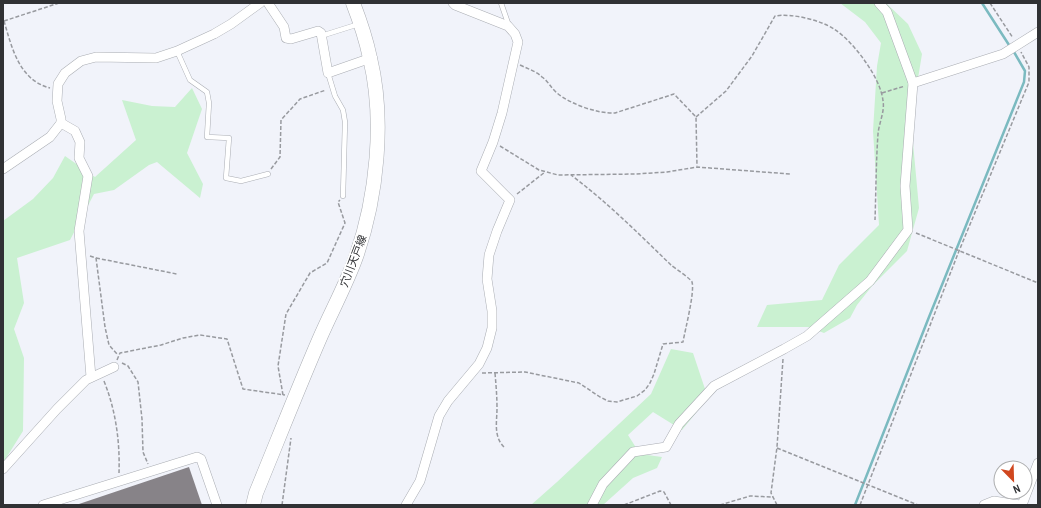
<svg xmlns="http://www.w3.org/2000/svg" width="1041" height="508" font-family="'Archivo Narrow','Noto Sans JP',sans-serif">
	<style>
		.green { fill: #caf1d1 }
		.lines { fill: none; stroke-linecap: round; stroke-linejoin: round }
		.stream { stroke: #7bbac0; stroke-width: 2.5 }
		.building { fill: #878388 }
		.lane-casing { stroke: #aaadb3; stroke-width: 5.5 }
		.street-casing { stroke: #aaadb3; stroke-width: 10 }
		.primary-casing { stroke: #aaadb3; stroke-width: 15 }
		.path { stroke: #989a9f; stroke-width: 1.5; stroke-dasharray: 4 2; stroke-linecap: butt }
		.lane { stroke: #fff; stroke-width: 4.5 }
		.street { stroke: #fff; stroke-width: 9 }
		.primary { stroke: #fff; stroke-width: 14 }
		.labels { text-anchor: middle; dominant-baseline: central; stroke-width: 3.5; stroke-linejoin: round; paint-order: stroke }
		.street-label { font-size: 11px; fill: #303134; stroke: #fff }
	</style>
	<rect width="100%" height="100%" fill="#f1f3fa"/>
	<g class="green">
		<polygon points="840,3 886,3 908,24 922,54 911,121 919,208 907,251 872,286 857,305 850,318 824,333 808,327 757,327 767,305 822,300 839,265 879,225 873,131 877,66 881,43 865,22"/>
		<polygon points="192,88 202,109 187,153 203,184 200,198 157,162 149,165 114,190 94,194 70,240 17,258 24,303 14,329 24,358 23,431 3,463 3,221 33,199 53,178 65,156 95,177 136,140 122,100 152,106 175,107"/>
		<polygon points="671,349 693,353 708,398 682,430 653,412 628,435 640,454 662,457 657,468 633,478 603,505 531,505 557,482 651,394"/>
	</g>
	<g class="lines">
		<g class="stream">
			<polyline points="982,3 1009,45"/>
			<polyline points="855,505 929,317 1024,82 1025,71 1014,52"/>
		</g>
	</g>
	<polygon class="building" points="189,467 202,505 76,505"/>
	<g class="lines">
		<g class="lane-casing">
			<g id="lane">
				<polyline points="501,3 509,26"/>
				<polyline points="321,36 359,24"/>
				<polyline points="177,51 190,80 207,92 209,103 207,137 229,138 226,178 241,181 268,174"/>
				<polyline points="328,73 335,96 343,110 345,122 343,196"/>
			</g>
		</g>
		<g class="street-casing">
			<g id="street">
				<polyline points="268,3 284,27 286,38 291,39 318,31 321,33 328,73 371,58"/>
				<polyline points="913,83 1003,54 1038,32"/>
				<polyline points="61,123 75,131 80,142 79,158 88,176 79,231 91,377"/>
				<polyline points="3,169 50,137 61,123 61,119 57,101 58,84 65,73 81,61 96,57 156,58 177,51 214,34 231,24 260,3"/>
				<polyline points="3,469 57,409 86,380 114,367"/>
				<polyline points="43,505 197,457 201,459 217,505"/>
				<polyline points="406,505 420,481 439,416 448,401 479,364 487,348 492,328 492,311 487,279 489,255 497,231 510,200 481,171 493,142 502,113 518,42 515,34 508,26 455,5 453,3"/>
				<polyline points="592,505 603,484 633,452 666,447 679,424 714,386 784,349 807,336 870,281 908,230 905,186 913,83 887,12 879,3"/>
				<polyline points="984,505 994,501 1020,505"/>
				<polyline points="1022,505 1038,463"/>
			</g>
		</g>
		<g class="primary-casing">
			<path id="primary" d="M253,505l3,-12c21,-51 41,-102 63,-153 12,-28 27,-55 37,-83 21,-60 29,-137 14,-199 -4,-19 -10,-37 -17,-55"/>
		</g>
		<g class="path">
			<polyline points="990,3 1013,38"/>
			<path d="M4,21c8,27 15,59 46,67"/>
			<polyline points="4,21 59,3"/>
			<path d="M520,65c8,4 16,6 22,12 6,4 9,11 15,16 13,11 41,21 58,20l59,-19 22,23 1,49"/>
			<polyline points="882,93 905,86"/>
			<path d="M696,117l30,-26 26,-35 23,-40c17,-3 45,4 59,13 19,12 47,49 49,72 2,10 -4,22 -5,33 -2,28 -2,57 -3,86"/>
			<polyline points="500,146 539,170 558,175 636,174 667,172 697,167 790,174"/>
			<polyline points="271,169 280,157 281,120 300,99 326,90"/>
			<polyline points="517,194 545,172"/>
			<polyline points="916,233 1038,283"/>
			<polyline points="90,256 96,258 105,327 109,345 118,355"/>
			<polyline points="96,258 177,274"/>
			<polyline points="117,360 120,353 161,345 183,338 200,335 227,339 243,389 285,395"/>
			<polyline points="122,363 128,366 138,382 142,419 143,452 148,464"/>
			<path d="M482,373l43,-1 54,11 21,14 8,4 9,1 20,-6 8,-6 5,-7 4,-9 9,-30 20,-2c2,-12 12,-50 9,-60 -1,-3 -16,-13 -21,-17 -32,-31 -64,-63 -100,-90"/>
			<path d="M495,373c1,12 2,23 2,35 0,14 -4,29 8,40"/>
			<path d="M104,381c12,30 16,61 15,92"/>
			<polyline points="283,395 278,366 286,314 310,273 327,263 345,223 338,202 340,200"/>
			<polyline points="777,448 918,505"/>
			<polyline points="282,505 291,438"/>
			<polyline points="624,505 660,491 664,492 671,505"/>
			<polyline points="720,505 750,496 773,497"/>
			<polyline points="777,505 771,493 777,447 783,359"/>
			<polyline points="860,505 959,251 1029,82 1029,67 1021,52"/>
		</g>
		<use href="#lane" class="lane"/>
		<use href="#street" class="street"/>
		<use href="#primary" class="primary"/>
	</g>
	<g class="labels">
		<g class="street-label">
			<text transform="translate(353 261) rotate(-69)">穴川天戸線</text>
		</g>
	</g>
	<rect width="1041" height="508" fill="none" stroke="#303134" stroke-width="8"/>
	<g transform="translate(1013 480) rotate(157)"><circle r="19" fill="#ffffff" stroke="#acadae"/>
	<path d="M0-3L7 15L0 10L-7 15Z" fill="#d0471f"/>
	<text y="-6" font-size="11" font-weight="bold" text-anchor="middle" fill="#303134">N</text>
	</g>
</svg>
